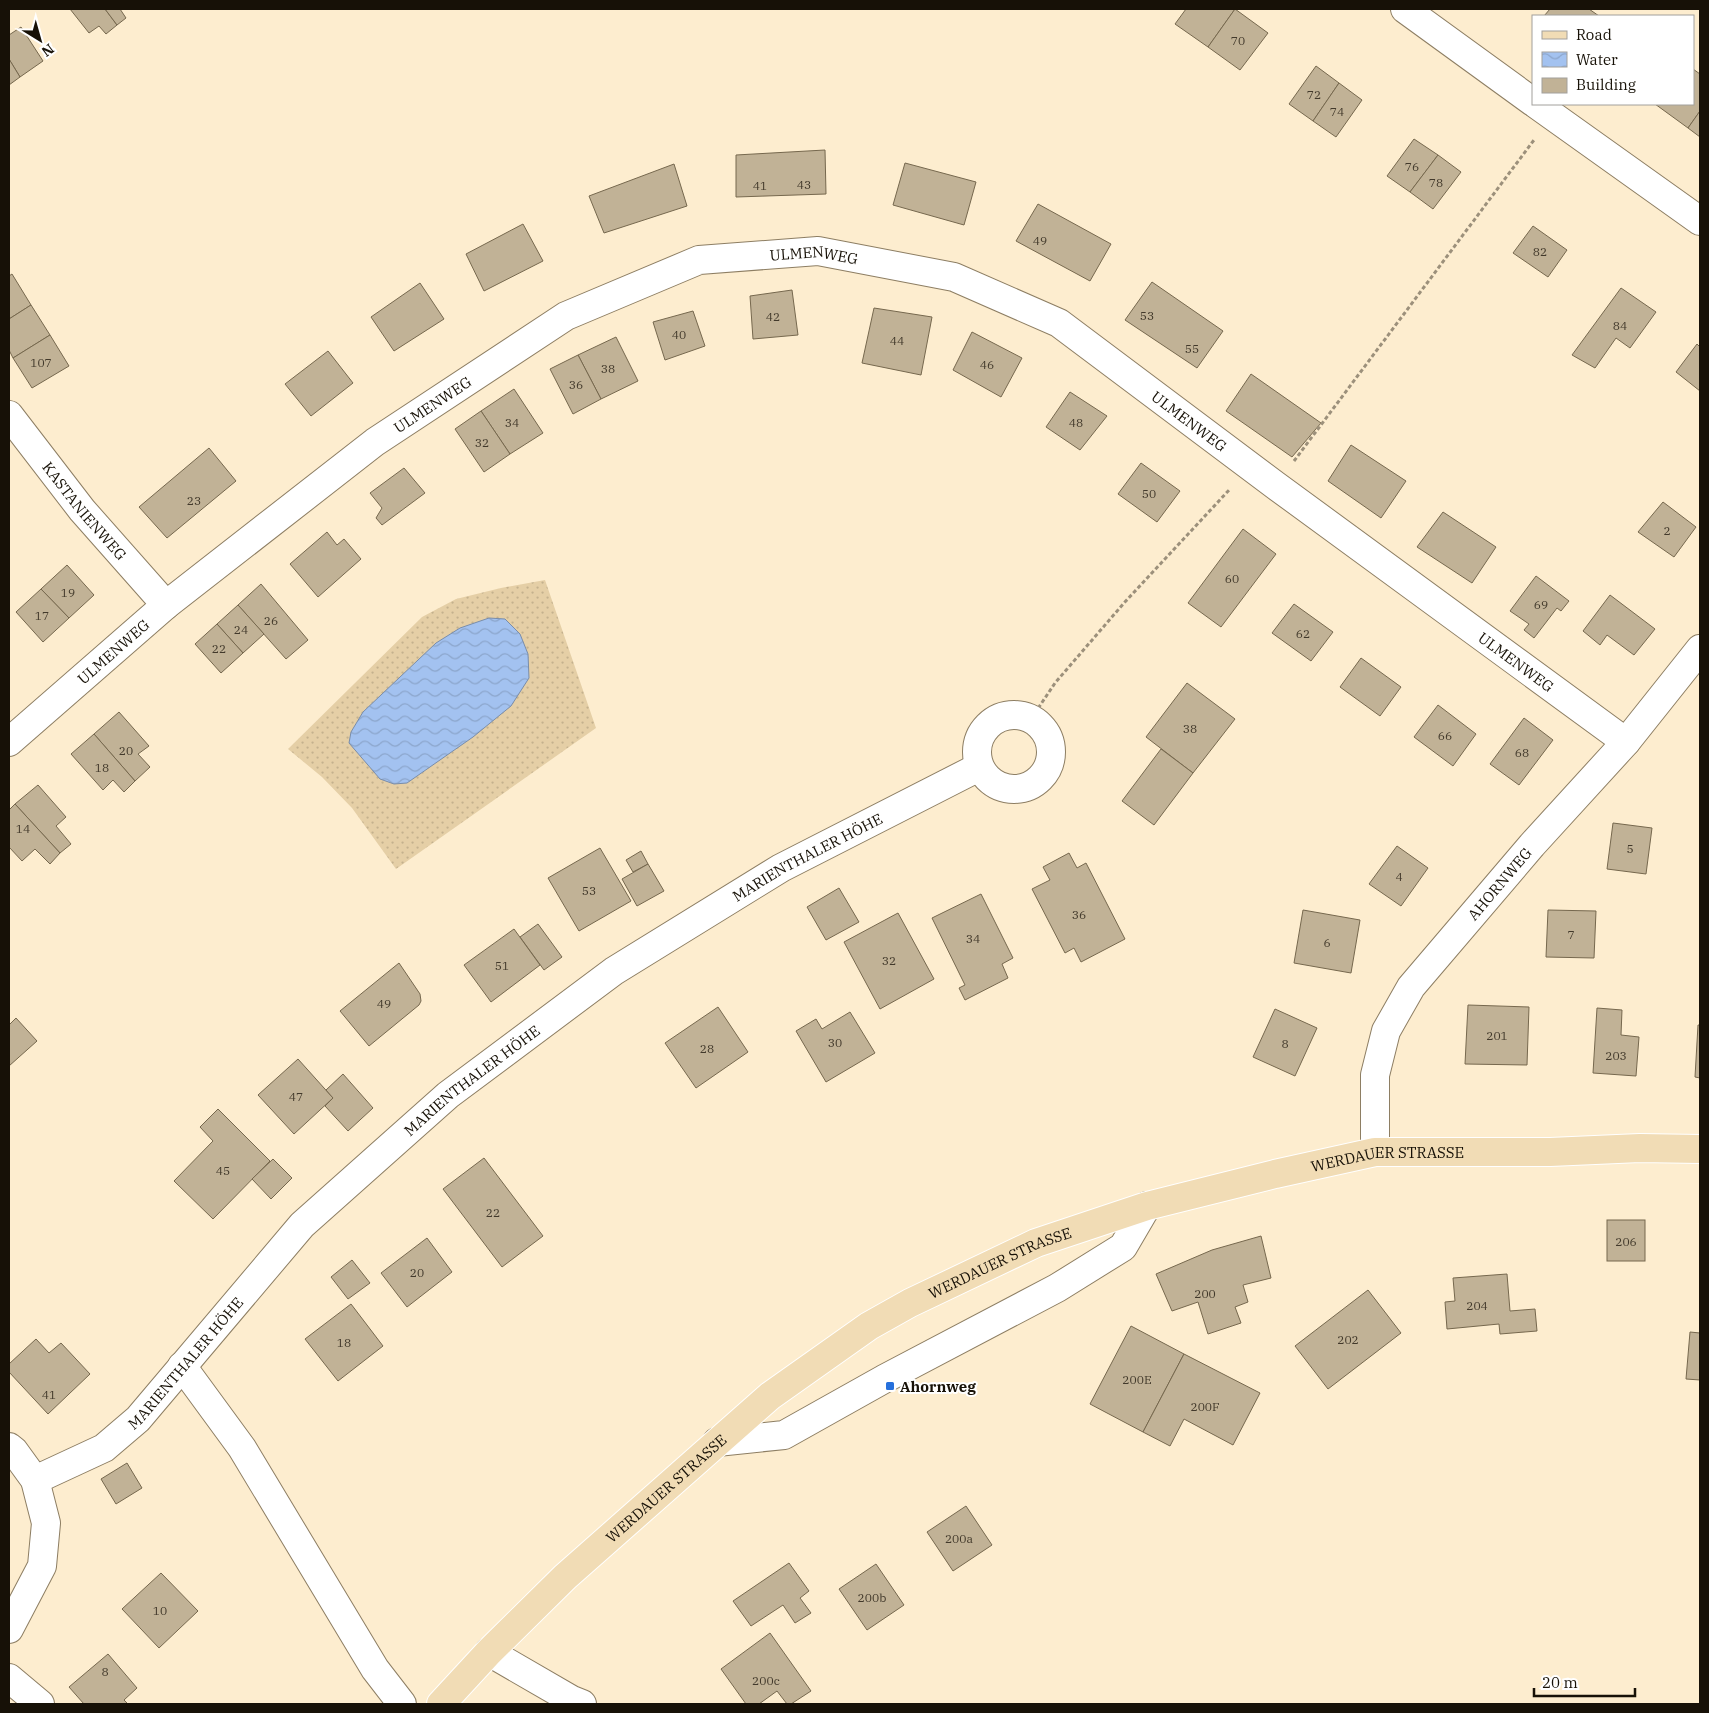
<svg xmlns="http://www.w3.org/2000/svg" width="1709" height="1713" font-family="'IBM Plex Serif',serif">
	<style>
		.grass { fill: url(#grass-dots) }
		.water { fill: url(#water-waves); stroke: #798daa }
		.building { fill: #c1b296; stroke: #76684e }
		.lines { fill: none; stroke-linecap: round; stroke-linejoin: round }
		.minor-casing { stroke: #8d7e63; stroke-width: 30 }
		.major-casing { stroke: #fff; stroke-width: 30 }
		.path { stroke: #9c907b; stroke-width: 3; stroke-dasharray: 4 2.5; stroke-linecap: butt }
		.minor { stroke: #fff; stroke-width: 28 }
		.major { stroke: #f1dcb5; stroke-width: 28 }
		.poi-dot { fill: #2670dc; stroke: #fff; stroke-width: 2 }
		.labels { text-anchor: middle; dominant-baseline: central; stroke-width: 4; stroke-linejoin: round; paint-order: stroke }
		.number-label { font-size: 12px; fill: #42392b }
		.street-label { font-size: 15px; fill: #171107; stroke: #fff }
		.poi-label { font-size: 15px; font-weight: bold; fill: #171107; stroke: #fff; text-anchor: start }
	</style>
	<defs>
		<pattern id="grass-dots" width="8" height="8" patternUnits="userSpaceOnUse" patternTransform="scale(1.25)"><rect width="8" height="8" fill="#e5cfa6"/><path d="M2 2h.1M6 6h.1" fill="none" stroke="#c4b18d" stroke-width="1.8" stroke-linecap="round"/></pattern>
		<pattern id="water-waves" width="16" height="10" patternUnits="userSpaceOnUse" patternTransform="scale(1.25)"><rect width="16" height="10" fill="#a3c2f0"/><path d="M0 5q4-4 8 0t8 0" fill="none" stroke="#8ca6cc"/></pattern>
	</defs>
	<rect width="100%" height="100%" fill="#fdedcf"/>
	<polygon class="grass" points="545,580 596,728 396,869 352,808 322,777 288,749 422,617 456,599 501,588"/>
	<polygon class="water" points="489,618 505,619 520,634 528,654 529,678 511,706 473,737 407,783 394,784 380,779 349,743 351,732 363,712 436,643 460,628"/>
	<g class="building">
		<polygon points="70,9 105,9 117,25 106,34 99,26 89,33"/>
		<polygon points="105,9 120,9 126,18 117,25"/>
		<polygon points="1186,9 1235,9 1208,47 1175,24"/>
		<polygon points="1235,9 1268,33 1240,70 1208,47"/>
		<polygon points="1550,9 1589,9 1599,16 1544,16"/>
		<polygon points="21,27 43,61 20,77 9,59 9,35"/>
		<polygon points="9,59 20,77 9,85"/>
		<polygon points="1316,66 1339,83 1313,121 1289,104"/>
		<polygon points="1693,69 1700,74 1700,111 1688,128 1655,104 1693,104"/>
		<polygon points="1339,83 1362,100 1336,137 1313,121"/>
		<polygon points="1700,111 1700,137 1688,128"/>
		<polygon points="1414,139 1438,155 1410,192 1387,176"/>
		<polygon points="825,150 826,194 736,197 736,155"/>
		<polygon points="1438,155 1461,172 1433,209 1410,192"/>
		<polygon points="905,163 976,182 964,225 893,205"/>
		<polygon points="674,164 687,206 604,233 589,196"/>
		<polygon points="1038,204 1111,244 1090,281 1016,241"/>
		<polygon points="523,224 543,261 484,291 466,254"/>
		<polygon points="1533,226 1567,250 1548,277 1513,253"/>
		<polygon points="12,274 31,305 9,319 9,276"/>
		<polygon points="1152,282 1223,331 1197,368 1125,320"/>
		<polygon points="420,283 444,319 394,351 371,317"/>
		<polygon points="1621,288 1656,312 1630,348 1616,338 1595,368 1572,355"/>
		<polygon points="792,290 798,335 753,339 750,296"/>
		<polygon points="31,305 50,335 13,358 9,350 9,319"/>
		<polygon points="874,308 932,317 921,375 862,363"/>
		<polygon points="693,311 705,346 665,360 653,322"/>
		<polygon points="972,332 1022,358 1001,397 953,370"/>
		<polygon points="50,335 69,366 32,388 13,358"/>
		<polygon points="616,337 638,381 601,399 578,355"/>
		<polygon points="1697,344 1700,347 1700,391 1676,372"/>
		<polygon points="328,351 353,383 311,416 285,384"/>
		<polygon points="578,355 601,399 573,414 550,369"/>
		<polygon points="1251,374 1321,423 1292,457 1226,411"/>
		<polygon points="514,389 543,433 510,454 481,411"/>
		<polygon points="1070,392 1107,416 1080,450 1046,427"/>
		<polygon points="481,411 510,454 484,472 455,429"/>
		<polygon points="1351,445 1406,481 1381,518 1328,481"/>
		<polygon points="209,448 236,481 167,538 139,507"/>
		<polygon points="1141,463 1180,491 1157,522 1118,494"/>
		<polygon points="404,468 425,493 382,525 376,518 382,508 370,493"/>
		<polygon points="1663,502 1696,527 1674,557 1638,532"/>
		<polygon points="1443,512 1496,547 1472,583 1417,547"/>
		<polygon points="1243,529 1276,554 1221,627 1188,603"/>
		<polygon points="327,532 337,545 344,539 361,559 318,597 290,564"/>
		<polygon points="67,565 94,595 69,618 41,589"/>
		<polygon points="1536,576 1569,601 1561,611 1557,608 1534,638 1524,630 1529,624 1510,611"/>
		<polygon points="261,584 308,640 286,659 238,605"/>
		<polygon points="41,589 69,618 43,642 16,612"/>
		<polygon points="1610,595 1655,629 1634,655 1607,635 1600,645 1583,631"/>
		<polygon points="1294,604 1333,632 1311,661 1272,633"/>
		<polygon points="238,605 264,634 243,653 217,624"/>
		<polygon points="217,624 243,653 221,673 195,644"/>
		<polygon points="1361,658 1401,687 1380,716 1340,687"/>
		<polygon points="1187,683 1235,719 1193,773 1146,737"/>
		<polygon points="1438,705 1476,734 1453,766 1414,737"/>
		<polygon points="119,712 149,746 138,754 150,767 135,781 94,734"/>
		<polygon points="1524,718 1553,740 1519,785 1490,764"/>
		<polygon points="94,734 135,781 124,792 113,780 103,790 71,754"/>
		<polygon points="1161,749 1193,773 1154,825 1122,801"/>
		<polygon points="38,785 66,817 56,826 71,844 60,853 15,804"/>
		<polygon points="15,804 60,853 50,864 35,849 22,861 9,847 9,810"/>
		<polygon points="1613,823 1652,828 1646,874 1607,869"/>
		<polygon points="1397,846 1428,868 1401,906 1369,884"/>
		<polygon points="600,848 631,901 579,931 548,878"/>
		<polygon points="641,851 648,864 633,872 626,860"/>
		<polygon points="1069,853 1077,868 1086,863 1125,939 1081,962 1074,948 1065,953 1032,889 1050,880 1043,867"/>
		<polygon points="648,864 664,891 637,906 622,879"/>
		<polygon points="839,888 859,922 826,940 807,907"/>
		<polygon points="981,894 1013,958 1002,964 1008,978 965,1000 959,988 965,985 932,918"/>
		<polygon points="1303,910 1360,920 1351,973 1294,963"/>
		<polygon points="1548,910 1596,911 1594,958 1546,957"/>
		<polygon points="898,913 934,979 880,1009 844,942"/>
		<polygon points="538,924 562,957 544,970 520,937"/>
		<polygon points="514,929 540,965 491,1002 464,965"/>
		<polygon points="399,963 420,994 421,1001 419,1005 369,1046 340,1011"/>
		<polygon points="1468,1005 1529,1007 1527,1065 1465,1064"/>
		<polygon points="718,1007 748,1052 696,1088 665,1043"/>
		<polygon points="1597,1008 1622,1010 1621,1035 1639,1037 1636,1076 1593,1073"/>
		<polygon points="1275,1009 1317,1028 1295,1076 1253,1057"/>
		<polygon points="850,1012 875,1053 826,1082 796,1031 816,1019 822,1029"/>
		<polygon points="16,1018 37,1041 9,1066 9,1025"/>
		<polygon points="1698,1025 1700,1025 1700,1078 1695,1077"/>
		<polygon points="298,1059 333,1098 294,1134 258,1095"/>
		<polygon points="343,1074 373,1108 348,1131 325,1106 333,1098 326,1090"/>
		<polygon points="218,1109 270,1161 213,1219 174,1181 213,1141 200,1127"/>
		<polygon points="484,1158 543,1236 502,1267 443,1189"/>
		<polygon points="273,1159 292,1178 271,1199 252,1179"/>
		<rect x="1607" y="1220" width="38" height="41"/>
		<polygon points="1261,1236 1271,1278 1243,1285 1248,1302 1235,1307 1241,1323 1208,1334 1198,1302 1172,1311 1156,1274 1212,1250"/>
		<polygon points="427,1238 452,1272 407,1307 381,1273"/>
		<polygon points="352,1260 370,1283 348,1299 331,1277"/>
		<polygon points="1507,1274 1510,1311 1535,1309 1537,1331 1500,1334 1499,1324 1447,1329 1445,1302 1455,1301 1453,1278"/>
		<polygon points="1368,1290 1401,1333 1328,1389 1295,1346"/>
		<polygon points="351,1304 383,1346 338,1381 305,1339"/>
		<polygon points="1131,1326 1184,1354 1143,1432 1090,1404"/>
		<polygon points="1690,1332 1700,1333 1700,1380 1686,1379"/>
		<polygon points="36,1339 49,1353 61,1343 90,1374 48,1414 9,1372 9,1364"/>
		<polygon points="1184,1354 1260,1393 1233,1445 1184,1419 1170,1446 1143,1432"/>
		<polygon points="127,1463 142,1488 116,1504 101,1479"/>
		<polygon points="966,1506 992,1545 953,1571 927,1532"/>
		<polygon points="789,1563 809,1591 800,1598 811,1613 795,1623 783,1605 751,1626 733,1601"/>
		<polygon points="876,1564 904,1605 867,1630 839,1589"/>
		<polygon points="161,1573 198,1611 159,1648 122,1609"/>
		<polygon points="770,1633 811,1691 791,1704 787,1704 777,1691 759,1704 746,1704 721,1669"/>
		<polygon points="108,1654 137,1688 124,1700 128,1704 84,1704 69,1687"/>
	</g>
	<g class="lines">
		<g class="minor-casing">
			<g id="minor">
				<polyline points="1405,9 1533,102"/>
				<polyline points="1536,104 1700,221"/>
				<path id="s1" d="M9,415l73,95 84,95"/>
				<circle cx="1014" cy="752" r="37"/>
				<path id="s2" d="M9,742l157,-137 209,-163 191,-126 133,-56 119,-9 136,26 105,46 216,162 351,257"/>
				<path id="s3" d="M1375,1152v-77l11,-44 25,-44 121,-142 94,-103 74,-93"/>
				<polyline points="182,1366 242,1448 375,1669 402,1704"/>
				<polyline points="717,1442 784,1435 884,1379 1057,1288 1123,1247 1147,1206"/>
				<polyline points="9,1447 14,1451 35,1480 46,1523 42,1566 9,1629"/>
				<path id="s4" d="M35,1480l69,-32 34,-29 164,-194 146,-130 166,-124 167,-103 198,-101"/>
				<polyline points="489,1652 572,1700 582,1704"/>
				<polyline points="9,1678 40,1704"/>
			</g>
		</g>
		<g class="major-casing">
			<g id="major">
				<path id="s5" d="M441,1704l48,-52 76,-75 205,-181 99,-70 41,-23 126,-60 111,-37 128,-32 100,-22h175l90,-4 60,1"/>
			</g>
		</g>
		<g class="path">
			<polyline points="1294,461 1534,140"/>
			<polyline points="1031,719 1055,683 1124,603 1230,489"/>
		</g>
		<use href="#minor" class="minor"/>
		<use href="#major" class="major"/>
	</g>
	<rect class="poi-dot" x="885" y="1381" width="10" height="10" rx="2.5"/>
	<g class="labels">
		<g class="number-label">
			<text x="1238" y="40">70</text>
			<text x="1314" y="94">72</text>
			<text x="1337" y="111">74</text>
			<text x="1412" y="166">76</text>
			<text x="1436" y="182">78</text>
			<text x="804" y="184">43</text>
			<text x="760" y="185">41</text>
			<text x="1040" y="240">49</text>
			<text x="1540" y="251">82</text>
			<text x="1147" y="315">53</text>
			<text x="773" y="316">42</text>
			<text x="1620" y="325">84</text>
			<text x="679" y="334">40</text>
			<text x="897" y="340">44</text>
			<text x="1192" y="348">55</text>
			<text x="41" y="362">107</text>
			<text x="987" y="364">46</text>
			<text x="608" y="368">38</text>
			<text x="576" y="384">36</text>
			<text x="512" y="422">34</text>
			<text x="1076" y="422">48</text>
			<text x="482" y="442">32</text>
			<text x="1149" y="493">50</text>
			<text x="194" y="500">23</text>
			<text x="1667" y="530">2</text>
			<text x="1232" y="578">60</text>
			<text x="68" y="592">19</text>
			<text x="1541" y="604">69</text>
			<text x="42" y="615">17</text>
			<text x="271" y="620">26</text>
			<text x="241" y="629">24</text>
			<text x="1303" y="633">62</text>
			<text x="219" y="648">22</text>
			<text x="1190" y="728">38</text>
			<text x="1445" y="735">66</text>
			<text x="126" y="750">20</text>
			<text x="1522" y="752">68</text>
			<text x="102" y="767">18</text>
			<text x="23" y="828">14</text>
			<text x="1630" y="848">5</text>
			<text x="1399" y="876">4</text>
			<text x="589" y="890">53</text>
			<text x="1079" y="914">36</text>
			<text x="1571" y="934">7</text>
			<text x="973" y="938">34</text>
			<text x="1327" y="942">6</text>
			<text x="889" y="960">32</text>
			<text x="502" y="965">51</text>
			<text x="384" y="1003">49</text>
			<text x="1497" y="1035">201</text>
			<text x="835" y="1042">30</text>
			<text x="1285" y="1043">8</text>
			<text x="707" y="1048">28</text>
			<text x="1616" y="1055">203</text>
			<text x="296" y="1096">47</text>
			<text x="223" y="1170">45</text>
			<text x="493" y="1212">22</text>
			<text x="1626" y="1241">206</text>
			<text x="417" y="1272">20</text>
			<text x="1205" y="1293">200</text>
			<text x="1477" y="1305">204</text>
			<text x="1348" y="1339">202</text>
			<text x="344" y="1342">18</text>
			<text x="1137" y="1379">200E</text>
			<text x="49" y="1394">41</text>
			<text x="1205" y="1406">200F</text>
			<text x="959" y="1538">200a</text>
			<text x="872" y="1597">200b</text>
			<text x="160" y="1610">10</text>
			<text x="105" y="1671">8</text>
			<text x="766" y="1680">200c</text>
		</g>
		<g class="street-label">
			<text stroke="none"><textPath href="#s2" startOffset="962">ULMENWEG</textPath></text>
			<text stroke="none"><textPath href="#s2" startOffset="542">ULMENWEG</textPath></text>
			<text stroke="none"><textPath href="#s2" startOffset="1382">ULMENWEG</textPath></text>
			<text stroke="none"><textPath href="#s1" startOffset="122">KASTANIENWEG</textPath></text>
			<text stroke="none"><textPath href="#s2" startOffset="138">ULMENWEG</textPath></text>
			<text stroke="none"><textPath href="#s2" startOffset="1788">ULMENWEG</textPath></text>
			<text stroke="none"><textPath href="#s4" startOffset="1002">MARIENTHALER HÖHE</textPath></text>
			<text stroke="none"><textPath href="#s3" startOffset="309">AHORNWEG</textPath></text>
			<text stroke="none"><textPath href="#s4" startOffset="598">MARIENTHALER HÖHE</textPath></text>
			<text stroke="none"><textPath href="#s5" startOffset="1122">WERDAUER STRASSE</textPath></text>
			<text stroke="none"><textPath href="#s5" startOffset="718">WERDAUER STRASSE</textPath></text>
			<text stroke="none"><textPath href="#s4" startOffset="194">MARIENTHALER HÖHE</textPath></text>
			<text stroke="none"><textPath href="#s5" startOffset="312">WERDAUER STRASSE</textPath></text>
		</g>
		<g class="poi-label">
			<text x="900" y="1386">Ahornweg</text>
		</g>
	</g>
	<rect width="1709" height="1713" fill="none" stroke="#171107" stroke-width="20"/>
	<rect x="1532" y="15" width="162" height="90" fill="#ffffff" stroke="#a2a09c"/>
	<rect x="1542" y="31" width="25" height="8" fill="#f1dcb5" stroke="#a2a09c"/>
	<text x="1576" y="40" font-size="15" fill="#171107">Road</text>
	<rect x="1542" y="52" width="25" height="15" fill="url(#water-waves)" stroke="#a2a09c"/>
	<text x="1576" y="65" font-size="15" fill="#171107">Water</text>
	<rect x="1542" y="78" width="25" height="15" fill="#c1b296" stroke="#a2a09c"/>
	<text x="1576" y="90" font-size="15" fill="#171107">Building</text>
	<g transform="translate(40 40) rotate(143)" stroke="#ffffff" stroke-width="4" paint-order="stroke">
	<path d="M0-4L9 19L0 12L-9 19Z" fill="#171107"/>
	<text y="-8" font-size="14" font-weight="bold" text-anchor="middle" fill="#171107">N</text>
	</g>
	<path d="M1534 1688v8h101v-8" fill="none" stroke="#171107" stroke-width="2.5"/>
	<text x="1542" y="1688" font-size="15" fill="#171107" stroke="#ffffff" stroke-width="4" paint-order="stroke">20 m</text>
</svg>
